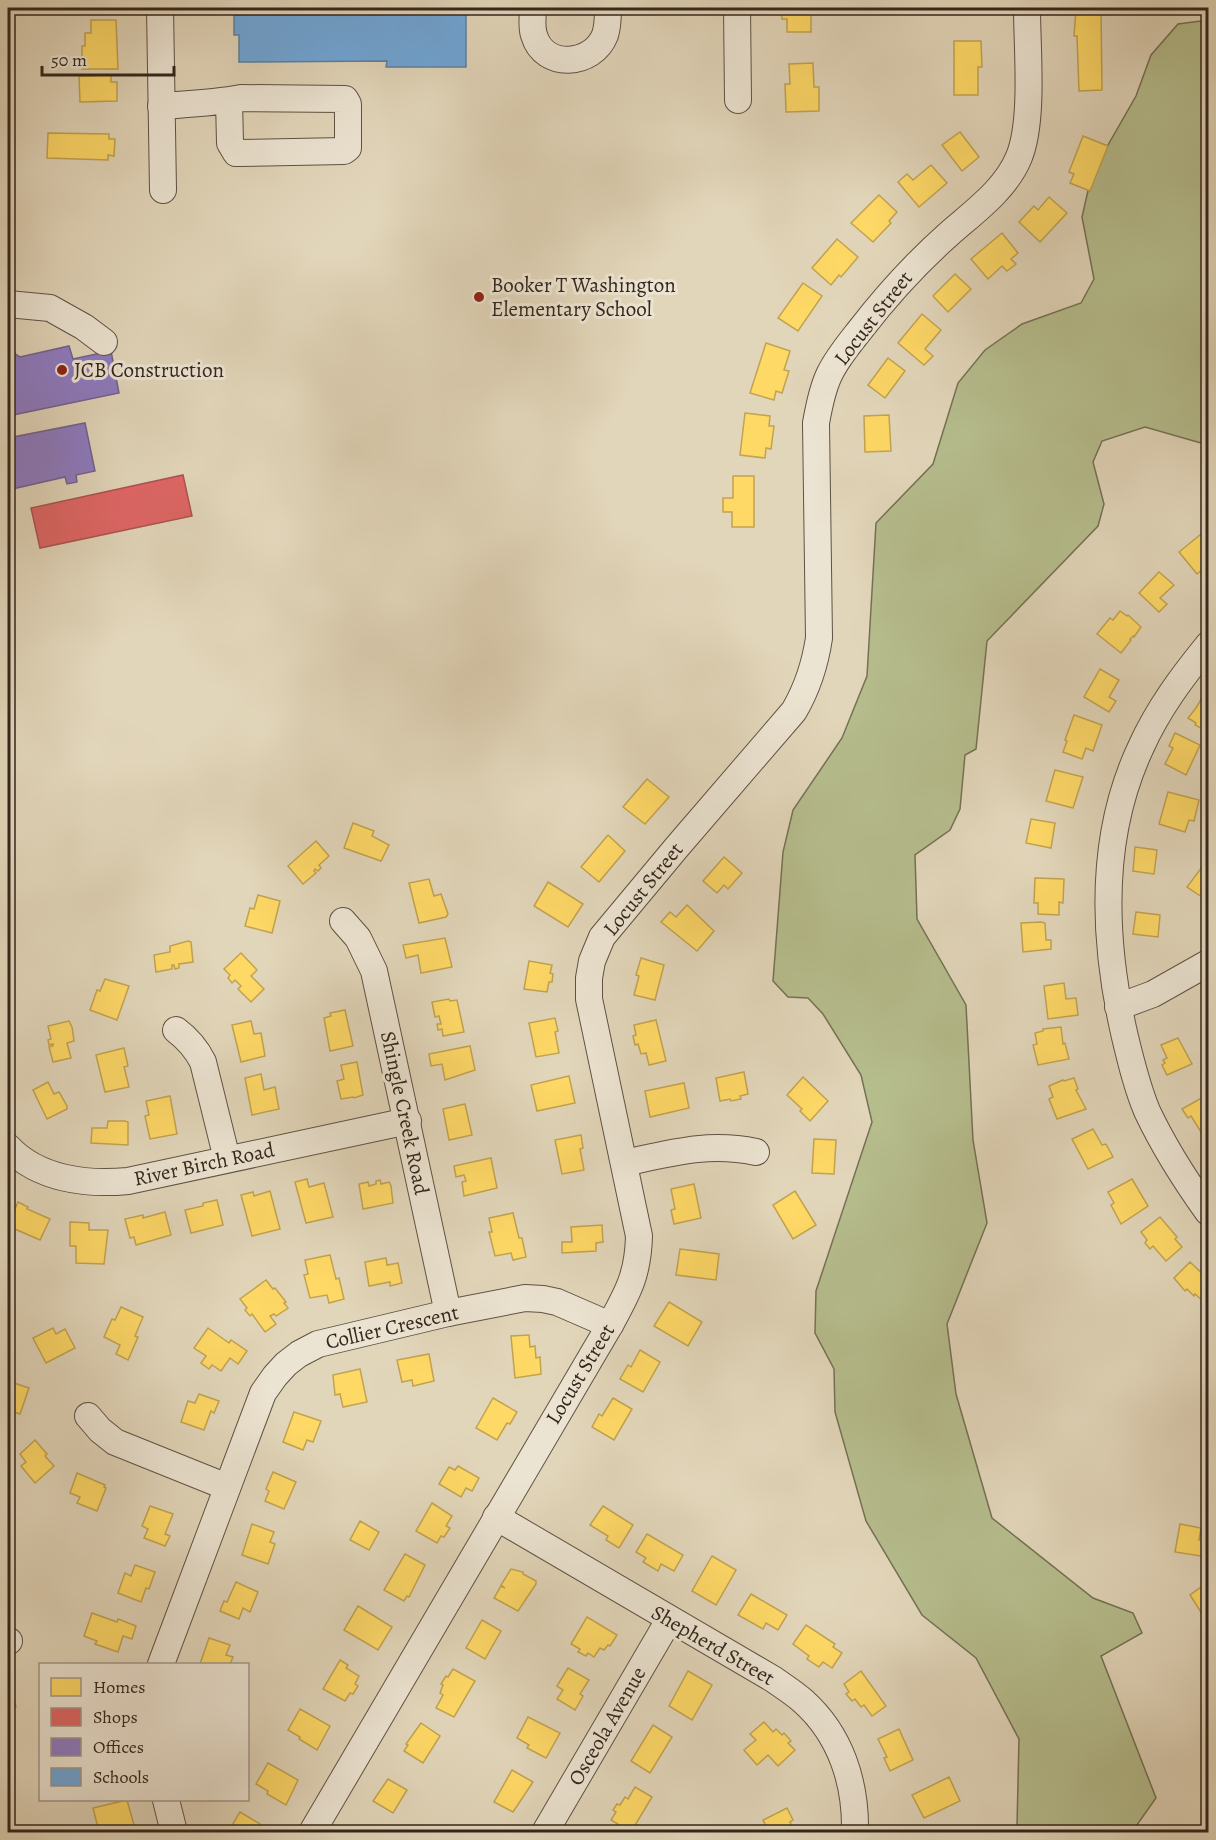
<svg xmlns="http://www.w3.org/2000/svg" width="1216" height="1840" font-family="Alegreya,serif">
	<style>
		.green { fill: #b6bd8d; stroke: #747255; stroke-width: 1.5 }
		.homes { fill: #ffd966; stroke: #c2a350; stroke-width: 1.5 }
		.shops { fill: #e06666; stroke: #ac5350; stroke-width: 1.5 }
		.offices { fill: #8e7cc3; stroke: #736291; stroke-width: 1.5 }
		.schools { fill: #6fa8dc; stroke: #5d81a3; stroke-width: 1.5 }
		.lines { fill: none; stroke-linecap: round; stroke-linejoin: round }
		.minor-casing { stroke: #5f5244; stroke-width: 28 }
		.minor { stroke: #ece4d2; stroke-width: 26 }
		.poi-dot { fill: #8f2418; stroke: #ece4d2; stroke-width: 2 }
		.labels { text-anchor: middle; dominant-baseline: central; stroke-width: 6; stroke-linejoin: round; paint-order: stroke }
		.poi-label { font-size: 21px; fill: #33261d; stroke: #ece4d2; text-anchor: start }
		.street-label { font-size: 21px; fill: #33261d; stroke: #ece4d2 }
	</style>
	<rect width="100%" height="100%" fill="#e2d6ba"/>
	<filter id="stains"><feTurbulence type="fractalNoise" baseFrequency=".00333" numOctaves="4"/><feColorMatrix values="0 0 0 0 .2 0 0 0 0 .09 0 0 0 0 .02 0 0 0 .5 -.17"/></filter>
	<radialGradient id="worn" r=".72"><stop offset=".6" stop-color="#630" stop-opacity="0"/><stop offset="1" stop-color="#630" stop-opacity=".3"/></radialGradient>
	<polygon class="green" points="1208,20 1208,445 1145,427 1102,441 1093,462 1104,504 1098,526 987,641 976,749 965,755 960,809 950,830 915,855 917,919 966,1005 973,1140 987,1223 947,1324 956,1394 992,1518 1093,1598 1133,1613 1142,1633 1101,1656 1156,1798 1132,1832 1014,1832 1017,1826 1019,1739 976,1658 922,1615 866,1521 835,1412 834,1369 815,1333 816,1291 872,1122 861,1075 823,1014 808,998 788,997 773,981 783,852 793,810 842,738 867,676 876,523 933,464 958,383 985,350 1022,324 1081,303 1094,279 1082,217 1092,173 1136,96 1151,55 1178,24"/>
	<g class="homes">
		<polygon points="781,8 811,8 811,32 787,32 787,19 782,19"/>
		<rect x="953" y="8" width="24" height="5"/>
		<polygon points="1076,8 1101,8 1102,90 1079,91 1077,36 1074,36"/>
		<polygon points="91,20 116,20 118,69 82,69 82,46 85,46 85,33 91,33"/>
		<polygon points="954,41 981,41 982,67 978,67 978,95 954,95"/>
		<polygon points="813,63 814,87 819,87 819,111 786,112 785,84 790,84 789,64"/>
		<polygon points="111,75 111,82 117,82 117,101 80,102 79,76"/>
		<polygon points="960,132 979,157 962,171 942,145"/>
		<polygon points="48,133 109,134 109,139 115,139 114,156 108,155 108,160 47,158"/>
		<polygon points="1083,136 1108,146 1090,191 1070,183 1074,174 1069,172"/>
		<polygon points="931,165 947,183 919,207 898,182 907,174 913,180"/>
		<polygon points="879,195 897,212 889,221 891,223 873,242 851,223"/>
		<polygon points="1049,197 1067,213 1040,242 1019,222 1034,206 1038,210"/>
		<polygon points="1002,233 1018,253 1011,259 1016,264 1007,271 1002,266 988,279 971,259"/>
		<polygon points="837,239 858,257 841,277 839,275 831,285 812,268"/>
		<polygon points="955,274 971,289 948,312 933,296"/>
		<polygon points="803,283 822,296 798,331 778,318"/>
		<polygon points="922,314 941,330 925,349 933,356 924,365 898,343"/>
		<polygon points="766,343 790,351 784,370 789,371 782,393 776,391 774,400 750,393"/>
		<polygon points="888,358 905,371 885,398 868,385"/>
		<polygon points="745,413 770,416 769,426 774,426 771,449 766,448 765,458 740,455"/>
		<polygon points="889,415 891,451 865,452 864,416"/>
		<polygon points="733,476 754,476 754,527 732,527 732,512 723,512 723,498 733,498"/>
		<polygon points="1200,535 1208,545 1208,559 1203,564 1205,567 1197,574 1179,552"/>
		<polygon points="1159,572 1174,585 1160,598 1167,604 1159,612 1139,593"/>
		<polygon points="1120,611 1127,616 1128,615 1141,627 1134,637 1133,636 1130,639 1131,640 1121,653 1097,634 1110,618 1113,620"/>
		<polygon points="1100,669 1119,680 1109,697 1116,701 1109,712 1084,697"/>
		<polygon points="1206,691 1208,692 1208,732 1195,725 1196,723 1188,718 1196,708"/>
		<polygon points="1074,715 1102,725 1093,751 1086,748 1082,759 1063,752 1067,741 1065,740"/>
		<polygon points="1175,733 1200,745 1186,775 1165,764 1173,748 1169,746"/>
		<polygon points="1055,770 1083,777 1073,808 1046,801"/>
		<polygon points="647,779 669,797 645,824 623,807"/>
		<polygon points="1168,792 1199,800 1194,821 1189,820 1185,832 1159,824"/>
		<polygon points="1031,819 1055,823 1051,848 1026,843"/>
		<polygon points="353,823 374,831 372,836 389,845 381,861 344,848"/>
		<polygon points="608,835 625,851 599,882 581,867"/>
		<polygon points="316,841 329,856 319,865 321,868 318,871 315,869 314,871 316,873 303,884 288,866"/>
		<polygon points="1135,847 1157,850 1154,874 1133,871"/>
		<polygon points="724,857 742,873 728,889 724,885 717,893 703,881"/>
		<polygon points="1202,867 1208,872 1208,894 1205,899 1187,887"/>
		<polygon points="1035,878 1064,879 1063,903 1059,902 1059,915 1038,914 1038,903 1034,903"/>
		<polygon points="429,879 434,896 441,894 448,914 446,917 419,923 409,883"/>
		<polygon points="548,882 583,904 568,927 534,906"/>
		<polygon points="258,895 280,901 272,933 245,926 250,908 254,909"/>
		<polygon points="687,905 714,931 697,951 661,922 670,912 676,917"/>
		<polygon points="1136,912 1160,915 1158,937 1133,934"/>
		<polygon points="1041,922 1045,923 1046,940 1051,940 1051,949 1023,952 1021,923"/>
		<polygon points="445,938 452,967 421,973 418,955 406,958 403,945"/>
		<polygon points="188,941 191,942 193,962 179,964 179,968 175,969 174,965 172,965 172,969 156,972 154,955 170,952 170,946"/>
		<polygon points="241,953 257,970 251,976 264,989 251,1002 238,989 241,986 235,980 232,983 228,978 230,975 224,969"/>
		<polygon points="641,958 664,965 655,1000 634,995 639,976 636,975"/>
		<polygon points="529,961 552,965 550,973 553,974 552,982 549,982 547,992 524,989"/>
		<polygon points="105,979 129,986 117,1020 90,1010 97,990 100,991"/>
		<polygon points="1064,983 1066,999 1076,998 1078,1015 1048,1019 1044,986"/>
		<polygon points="449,999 450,1001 457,1000 464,1032 443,1036 442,1029 438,1030 437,1024 441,1024 439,1016 435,1017 432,1002"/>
		<polygon points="345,1010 353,1046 330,1051 324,1018 331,1016 330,1013"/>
		<polygon points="555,1018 558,1031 555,1032 559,1053 536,1057 529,1023"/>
		<polygon points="656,1020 666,1061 649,1065 646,1053 641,1054 638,1044 635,1045 633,1036 636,1035 634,1025"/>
		<polygon points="69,1021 72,1027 74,1041 67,1043 71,1058 53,1062 49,1047 53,1046 53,1044 49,1045 48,1040 51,1039 48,1026"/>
		<polygon points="251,1021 254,1034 261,1033 265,1056 241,1062 232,1025"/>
		<polygon points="1061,1027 1063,1044 1065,1043 1069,1059 1038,1065 1033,1045 1037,1044 1035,1033 1043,1031 1043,1029"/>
		<polygon points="1178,1038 1192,1064 1167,1075 1162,1065 1165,1063 1163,1060 1167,1058 1161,1045"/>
		<polygon points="470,1046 475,1070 445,1080 442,1064 431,1066 429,1054"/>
		<polygon points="124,1048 128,1066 124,1067 129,1087 105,1092 96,1055"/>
		<polygon points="357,1062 363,1095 354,1098 353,1097 341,1099 337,1081 344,1079 341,1065"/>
		<polygon points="744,1072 748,1094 740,1096 741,1099 731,1101 730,1099 720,1101 716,1078"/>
		<polygon points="261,1074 264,1090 275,1087 279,1109 252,1115 245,1078"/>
		<polygon points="569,1076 575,1103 537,1111 531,1085"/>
		<polygon points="803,1077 828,1101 810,1121 800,1111 802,1109 787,1095"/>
		<polygon points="1074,1078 1078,1089 1076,1090 1086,1109 1057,1119 1049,1099 1053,1097 1049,1086 1063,1080 1064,1081"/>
		<polygon points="48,1082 54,1094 59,1092 67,1106 67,1109 47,1119 33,1090"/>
		<polygon points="684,1083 689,1108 650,1117 645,1091"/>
		<polygon points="170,1096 177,1134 150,1139 145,1116 149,1115 146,1101"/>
		<polygon points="1205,1096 1208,1101 1208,1128 1201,1132 1191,1116 1188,1118 1182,1109"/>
		<polygon points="465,1104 472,1135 449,1140 443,1109"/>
		<polygon points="108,1121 125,1121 128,1122 128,1145 91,1143 92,1128 107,1128"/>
		<polygon points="1093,1129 1102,1145 1106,1144 1113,1157 1088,1169 1072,1139"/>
		<polygon points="581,1135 583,1148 580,1149 584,1170 562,1174 555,1140"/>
		<polygon points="814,1139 836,1140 834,1174 812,1173"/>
		<polygon points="491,1158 497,1188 464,1196 462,1182 466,1181 464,1175 456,1177 454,1166"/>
		<polygon points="307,1179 309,1187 324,1183 333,1217 306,1223 295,1182"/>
		<polygon points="1132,1179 1148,1206 1121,1224 1111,1205 1114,1203 1108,1192"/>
		<polygon points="380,1180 381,1184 389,1182 391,1186 393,1203 363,1209 359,1184 368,1182 369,1186 376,1184 376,1181"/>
		<polygon points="694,1184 701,1218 674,1224 671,1210 675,1209 671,1189"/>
		<polygon points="270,1191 280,1229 252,1236 241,1195 253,1192 254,1196"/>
		<polygon points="795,1191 816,1225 793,1239 773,1205"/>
		<polygon points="217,1200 223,1225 191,1233 185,1210 203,1206 203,1203"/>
		<polygon points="18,1202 28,1207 27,1209 50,1219 40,1240 8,1226"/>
		<polygon points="165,1212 171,1235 136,1245 134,1237 130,1238 125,1219 143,1215 143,1218"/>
		<polygon points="513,1213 519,1238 522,1238 526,1257 513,1260 511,1253 495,1256 489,1232 492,1232 489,1218"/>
		<polygon points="1160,1217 1177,1237 1175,1239 1182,1247 1166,1261 1153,1246 1150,1249 1145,1243 1147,1240 1141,1232"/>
		<polygon points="70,1222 89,1223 89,1230 108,1230 104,1264 76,1263 76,1246 70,1246"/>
		<polygon points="602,1225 603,1242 596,1243 596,1251 562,1253 562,1242 572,1242 571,1227"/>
		<polygon points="680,1249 719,1254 716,1280 676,1275"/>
		<polygon points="330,1255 336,1279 339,1278 344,1299 329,1303 327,1295 310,1298 304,1275 308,1274 305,1260"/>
		<polygon points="386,1258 387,1265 398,1263 402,1283 390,1286 390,1282 369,1286 365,1262"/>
		<polygon points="1190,1262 1208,1279 1208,1296 1203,1301 1195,1294 1194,1296 1187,1289 1185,1291 1174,1278"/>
		<polygon points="266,1280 273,1289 275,1288 286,1302 284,1303 288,1308 276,1316 274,1314 270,1316 276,1324 265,1332 252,1314 250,1316 245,1310 247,1308 240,1299"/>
		<polygon points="669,1302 702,1322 688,1346 654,1326"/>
		<polygon points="121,1307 143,1317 135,1336 138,1337 128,1360 116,1354 120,1345 104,1337 112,1319 115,1320"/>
		<polygon points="53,1328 56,1334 65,1329 75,1348 46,1363 33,1338"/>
		<polygon points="208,1328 229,1343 231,1340 247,1351 238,1364 230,1358 221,1371 212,1365 209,1369 201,1363 206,1356 194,1348"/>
		<polygon points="529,1335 530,1347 535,1346 536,1358 540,1357 541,1374 515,1378 511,1336"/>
		<polygon points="640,1350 660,1362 643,1392 620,1379 628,1365 631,1367"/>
		<polygon points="429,1354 434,1381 413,1386 412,1380 402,1382 397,1360"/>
		<polygon points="360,1369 367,1402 343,1407 340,1394 335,1395 333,1375"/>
		<polygon points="8,1381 29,1388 20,1414 8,1410"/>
		<polygon points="199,1394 219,1401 214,1413 211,1411 204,1430 181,1422 188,1401 195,1403"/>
		<polygon points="493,1398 517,1412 510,1424 507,1423 497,1440 476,1428"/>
		<polygon points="613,1398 632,1409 614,1440 592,1427 599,1414 602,1416"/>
		<polygon points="294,1412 321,1421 313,1442 307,1440 303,1450 283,1442"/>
		<polygon points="35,1440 47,1454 45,1456 54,1466 35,1483 21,1466 26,1462 20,1454"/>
		<polygon points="458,1466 479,1478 472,1491 466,1488 461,1497 439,1484 449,1467 455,1470"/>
		<polygon points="273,1472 296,1482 284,1509 265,1501 269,1491 266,1489"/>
		<polygon points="77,1473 105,1485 104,1487 106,1488 97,1511 77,1503 80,1497 70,1493"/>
		<polygon points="432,1503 452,1516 446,1526 450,1528 444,1537 441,1536 437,1543 416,1531"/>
		<polygon points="150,1506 173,1514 165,1534 170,1536 165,1546 144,1538 148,1529 142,1526"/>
		<polygon points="603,1506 633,1525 619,1548 606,1540 608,1536 590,1525"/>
		<polygon points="360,1521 379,1532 369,1550 350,1540"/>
		<polygon points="252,1524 274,1532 270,1542 275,1544 268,1564 242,1555"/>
		<polygon points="1180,1524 1201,1528 1199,1540 1208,1542 1207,1557 1175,1552"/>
		<polygon points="647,1534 683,1555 674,1571 661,1564 658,1571 643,1562 646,1558 636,1552"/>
		<polygon points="405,1554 425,1565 409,1597 407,1596 404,1601 384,1590"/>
		<polygon points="712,1556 736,1570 716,1605 692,1591"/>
		<polygon points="135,1565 155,1572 149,1589 146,1588 141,1602 118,1593 125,1573 131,1576"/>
		<polygon points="511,1569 523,1572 523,1574 536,1581 536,1584 518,1611 494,1598 501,1586 505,1588 501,1585"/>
		<polygon points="236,1582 258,1592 250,1612 243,1608 239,1619 220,1611 224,1601 227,1602"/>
		<polygon points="1208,1582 1208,1614 1204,1617 1190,1595"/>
		<polygon points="751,1594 787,1615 778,1630 766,1623 763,1629 738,1615"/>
		<polygon points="358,1606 392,1627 378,1650 344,1630"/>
		<polygon points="92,1613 117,1622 118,1619 136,1626 132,1639 123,1636 118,1652 95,1644 97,1641 84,1636"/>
		<polygon points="587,1617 617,1635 610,1646 608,1645 604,1650 600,1648 594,1657 588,1653 586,1656 578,1652 580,1649 571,1644"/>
		<polygon points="482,1620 501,1631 485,1659 466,1648"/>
		<polygon points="806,1625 835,1644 833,1647 842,1653 832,1668 823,1662 819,1667 807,1659 809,1656 793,1644"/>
		<polygon points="209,1638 230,1645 226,1655 233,1657 230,1664 200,1664"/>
		<polygon points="340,1660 348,1665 346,1668 359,1676 355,1684 358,1686 353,1694 350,1693 345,1701 323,1689"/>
		<polygon points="568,1668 589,1680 580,1694 583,1696 575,1710 557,1699 563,1690 557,1686"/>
		<polygon points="453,1669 475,1681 454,1717 436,1708 443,1695 440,1693 443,1685 441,1684 446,1676 448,1677"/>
		<polygon points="688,1671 712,1685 692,1720 669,1706"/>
		<polygon points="861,1671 886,1706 872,1716 864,1705 861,1707 855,1699 852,1701 846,1694 849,1692 844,1684"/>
		<polygon points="8,1675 16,1707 8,1709"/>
		<polygon points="300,1709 330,1726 317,1750 299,1739 300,1737 288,1730"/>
		<polygon points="528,1717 560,1733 546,1758 527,1748 529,1745 517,1738"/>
		<polygon points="764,1722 773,1732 776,1729 782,1735 784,1733 791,1741 788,1743 795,1750 778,1766 768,1755 757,1765 744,1750 756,1740 750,1734"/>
		<polygon points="421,1723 440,1736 423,1763 404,1751 408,1745 406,1744"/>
		<polygon points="653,1725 672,1737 650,1773 631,1761"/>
		<polygon points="899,1729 913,1760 890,1771 884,1758 887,1757 878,1739"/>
		<polygon points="268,1763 298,1780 286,1805 267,1794 268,1791 256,1784"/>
		<polygon points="512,1770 533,1782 513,1812 494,1802"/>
		<polygon points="949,1777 960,1801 924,1818 912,1795"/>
		<polygon points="388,1779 407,1790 393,1813 373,1801"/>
		<polygon points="635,1787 652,1797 631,1832 611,1820 616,1812 613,1810 617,1804 620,1805 625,1797 628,1799"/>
		<polygon points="127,1800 134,1825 114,1832 113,1828 99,1832 93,1808"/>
		<polygon points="787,1808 793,1820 790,1822 795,1832 769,1832 763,1820"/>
		<polygon points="240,1812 270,1830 269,1832 228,1832"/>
	</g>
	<polygon class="shops" points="183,475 192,516 40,548 31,508"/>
	<g class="offices">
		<polygon points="8,324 15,354 20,357 69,346 73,359 111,351 119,393 8,416 8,373 10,372 8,368"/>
		<polygon points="85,423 95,471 76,475 77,482 67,484 65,477 8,490 8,431 12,430 13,437"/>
	</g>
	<polygon class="schools" points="319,8 366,8 366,15 387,14 386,8 466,8 466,67 386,67 387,61 239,62 239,35 234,35 234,15 319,15"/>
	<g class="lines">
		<g class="minor-casing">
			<g id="minor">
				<polyline points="160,8 163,190"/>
				<path d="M533,8c0,9 -2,18 1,27 10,35 59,31 71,0 3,-9 3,-18 3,-27"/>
				<polyline points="737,8 738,100"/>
				<path d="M161,106c27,-2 53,-3 80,-8l104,1 3,5v44l-4,3 -108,2 -6,-10 -1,-43"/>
				<polyline points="8,304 50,308 84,327 104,342"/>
				<path d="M1208,645c-26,32 -50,64 -67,102 -43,91 -38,195 -16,290 6,25 12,50 22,74 17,36 38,69 61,101"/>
				<polyline points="343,921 358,938 374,971 448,1313"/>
				<polyline points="1118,1007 1153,994 1208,963"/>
				<path d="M176,1030c12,9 20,18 27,32l24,97"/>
				<path d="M8,1147c30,32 78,38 120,34l280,-60"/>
				<path d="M624,1163c47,-10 84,-21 132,-11"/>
				<polyline points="88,1416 100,1430 115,1442 227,1487"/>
				<path d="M496,1517l277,162c10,7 21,14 30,22 38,34 53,82 52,131"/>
				<polyline points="8,1641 9,1641"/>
				<polyline points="161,1664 263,1393 275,1376 286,1364 299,1354 318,1344 448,1313 525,1298 543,1299 557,1302 610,1325"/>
				<polyline points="166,1800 174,1832"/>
				<path d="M312,1832l298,-507c18,-33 28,-50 29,-89l-50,-237v-21l3,-17 10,-24 75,-90 117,-136c14,-24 21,-46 25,-73l-3,-215c3,-17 6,-33 13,-48 8,-17 20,-31 31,-45 27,-35 56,-67 90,-97 25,-22 56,-44 69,-76 15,-37 8,-108 8,-149"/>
				<polyline points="545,1832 669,1620"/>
			</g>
		</g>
		<use href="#minor" class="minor"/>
	</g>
	<g class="poi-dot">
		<circle cx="479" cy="297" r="6"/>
		<circle cx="62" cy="370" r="6"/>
	</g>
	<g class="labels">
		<g class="poi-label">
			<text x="491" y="285">Booker T Washington<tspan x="491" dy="24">Elementary School</tspan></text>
			<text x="74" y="370">JCB Construction</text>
		</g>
		<g class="street-label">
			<text transform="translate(873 318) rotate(-52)">Locust Street</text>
			<text transform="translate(643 889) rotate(-51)">Locust Street</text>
			<text transform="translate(405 1113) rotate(78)">Shingle Creek Road</text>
			<text transform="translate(204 1164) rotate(-12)">River Birch Road</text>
			<text transform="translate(392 1327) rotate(-13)">Collier Crescent</text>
			<text transform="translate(580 1374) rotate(-59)">Locust Street</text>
			<text transform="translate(713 1645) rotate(30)">Shepherd Street</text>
			<text transform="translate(607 1726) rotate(-60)">Osceola Avenue</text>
		</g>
	</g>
	<rect width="1216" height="1840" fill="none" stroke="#e2d6ba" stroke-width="30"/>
	<rect x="9" y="9" width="1198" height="1822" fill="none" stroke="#33261d" stroke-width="3"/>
	<rect x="15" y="15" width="1186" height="1810" fill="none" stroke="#33261d" stroke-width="1.5"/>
	<rect x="39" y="1663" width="210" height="138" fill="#ece4d2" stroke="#a2988a" stroke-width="1.5"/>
	<rect x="51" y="1678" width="30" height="18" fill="#ffd966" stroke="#a2988a" stroke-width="1.5"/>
	<text x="93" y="1693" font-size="18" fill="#33261d">Homes</text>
	<rect x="51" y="1708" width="30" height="18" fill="#e06666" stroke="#a2988a" stroke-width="1.5"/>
	<text x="93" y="1723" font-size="18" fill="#33261d">Shops</text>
	<rect x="51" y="1738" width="30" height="18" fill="#8e7cc3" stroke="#a2988a" stroke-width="1.5"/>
	<text x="93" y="1753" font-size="18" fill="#33261d">Offices</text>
	<rect x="51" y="1768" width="30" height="18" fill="#6fa8dc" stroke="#a2988a" stroke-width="1.5"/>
	<text x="93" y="1783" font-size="18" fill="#33261d">Schools</text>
	<path d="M42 66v9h132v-9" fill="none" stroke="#33261d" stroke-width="3"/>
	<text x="51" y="66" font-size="18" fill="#33261d" stroke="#ece4d2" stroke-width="4.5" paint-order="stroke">50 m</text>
	<rect width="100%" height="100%" filter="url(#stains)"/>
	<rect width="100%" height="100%" fill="url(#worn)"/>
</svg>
